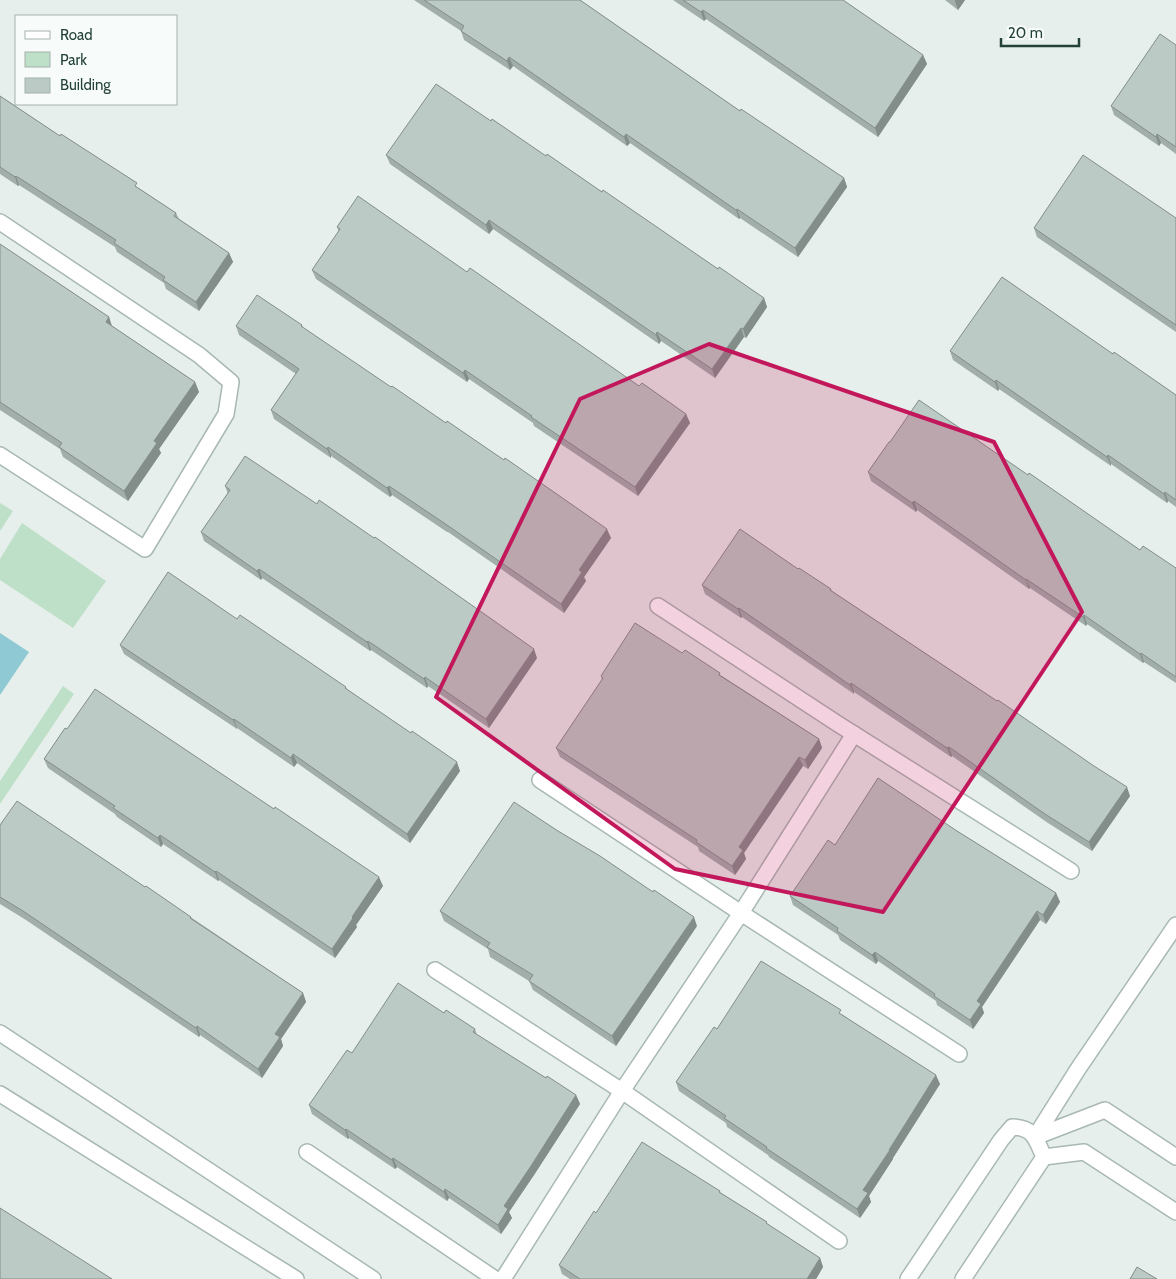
<svg xmlns="http://www.w3.org/2000/svg" width="1176" height="1279" font-family="Cabin,sans-serif">
	<style>
		.green { fill: #bfe0c8 }
		.water { fill: #8ec9d4 }
		.lines { fill: none; stroke-linecap: round; stroke-linejoin: round }
		.minor-casing { stroke: #a8b8b2; stroke-width: 18 }
		.minor { stroke: #fff; stroke-width: 15 }
		.wall { fill: #a1aea9 }
		.shaded-wall { fill: #838d89 }
		.building { fill: #bbcac4; stroke: #838d89 }
		.marked { fill: #c2185b; fill-opacity: 0.2; stroke: #c2185b; stroke-width: 4; stroke-linejoin: round }
	</style>
	<rect width="100%" height="100%" fill="#e6efeb"/>
	<g class="green">
		<polygon points="0,503 13,511 0,531"/>
		<polygon points="22,523 106,581 73,628 0,580 0,559"/>
		<polygon points="63,686 74,694 0,804 0,781"/>
	</g>
	<polygon class="water" points="0,633 29,652 0,695"/>
	<g class="lines">
		<g class="minor-casing">
			<g id="minor">
				<polyline points="0,222 199,355 231,382 226,414 145,549 0,455"/>
				<polyline points="658,606 838,724 1071,871"/>
				<polyline points="540,780 741,913 959,1054"/>
				<polyline points="435,970 622,1091 839,1241"/>
				<polyline points="0,1033 373,1279"/>
				<polyline points="0,1094 296,1279"/>
				<polyline points="1035,1137 1078,1069 1176,925"/>
				<polyline points="1035,1137 1105,1110 1176,1157"/>
				<polyline points="307,1152 495,1279"/>
				<polyline points="1044,1157 1084,1152 1176,1212"/>
				<polyline points="503,1279 622,1091 741,913 854,734"/>
				<path d="M908,1279l93,-139 11,-13c22,0 24,13 32,30l-81,122"/>
			</g>
		</g>
		<use href="#minor" class="minor"/>
	</g>
	<g class="wall">
		<polygon points="414,0 580,0 740,111 844,178 847,187 798,257 740,218 739,219 630,143 627,146 513,66 510,70 464,40 461,31"/>
		<polygon points="673,0 843,0 923,55 927,64 878,137 706,19 704,21"/>
		<polygon points="945,0 965,0 958,10"/>
		<polygon points="1176,45 1176,154 1161,143 1159,146 1114,115 1111,106"/>
		<polygon points="0,96 176,213 179,219 229,253 233,262 199,311 166,289 164,283 117,252 115,247 19,185 18,186 0,174"/>
		<polygon points="491,121 602,192 718,269 764,298 767,307 746,338 744,337 715,378 661,341 659,344 493,229 489,234 390,164 386,155"/>
		<polygon points="1176,218 1176,332 1037,237 1034,228"/>
		<polygon points="337,227 467,272 639,386 686,414 690,423 638,496 534,426 533,423 469,379 467,382 316,279 312,270 339,232"/>
		<polygon points="0,244 109,317 112,326 195,382 199,392 159,449 161,453 128,501 63,457 60,449 0,410"/>
		<polygon points="302,325 303,328 611,538 584,577 586,581 564,613 448,532 447,532 392,495 390,497 331,456 331,458 274,419 271,410 296,374 239,335 236,326"/>
		<polygon points="950,351 1113,354 1176,395 1176,507 1168,501 1167,503 1111,464 1111,466 999,389 998,391 953,360"/>
		<polygon points="890,442 1028,475 1140,550 1176,568 1176,683 1144,662 1143,663 1087,624 1086,626 1030,588 1029,589 917,510 916,512 871,481 868,472"/>
		<polygon points="225,486 537,658 489,728 428,686 427,688 371,650 370,651 262,578 261,580 204,541 201,532 228,494"/>
		<polygon points="798,569 831,589 832,591 997,701 1130,796 1092,851 1048,823 952,756 951,757 854,692 854,694 742,617 741,618 705,594 702,585"/>
		<polygon points="237,619 346,687 347,689 460,771 410,843 297,763 294,767 237,728 237,729 124,654 120,645"/>
		<polygon points="682,653 722,676 819,739 822,748 808,769 803,766 744,853 746,859 735,875 699,851 698,847 560,757 556,748 602,680 601,676"/>
		<polygon points="44,759 383,886 356,925 357,927 335,958 219,880 218,881 163,844 161,847 117,817 115,814 48,768"/>
		<polygon points="0,825 145,887 191,917 192,918 303,993 306,1002 281,1039 283,1046 262,1078 200,1035 199,1037 26,920 0,904"/>
		<polygon points="957,831 1056,893 1060,902 1046,924 1040,920 982,1007 984,1013 973,1029 937,1005 936,1001 878,961 876,964 840,940 838,935 793,905 790,896 835,845"/>
		<polygon points="440,911 697,926 616,1046 533,990 529,981 490,957 488,949 444,921"/>
		<polygon points="444,1013 475,1029 477,1035 546,1078 576,1095 580,1104 534,1175 509,1212 512,1218 501,1234 449,1198 447,1201 397,1167 395,1169 349,1138 348,1139 312,1114 309,1105 352,1053"/>
		<polygon points="843,1015 940,1084 893,1158 893,1159 869,1196 871,1202 860,1218 769,1157 768,1155 727,1127 726,1123 679,1091 676,1082 717,1029"/>
		<polygon points="720,1191 721,1193 767,1222 767,1224 820,1258 823,1267 816,1279 570,1279 562,1274 559,1265 596,1213"/>
	</g>
	<g class="shaded-wall">
		<polygon points="955,0 965,0 958,10 955,1"/>
		<polygon points="703,10 706,19 704,21 701,12"/>
		<polygon points="923,55 927,64 878,137 875,128"/>
		<polygon points="509,57 513,66 510,70 507,61"/>
		<polygon points="626,134 630,143 627,146 624,137"/>
		<polygon points="1157,134 1161,143 1159,146 1156,137"/>
		<polygon points="16,176 19,185 18,186 15,177"/>
		<polygon points="844,178 847,187 798,257 795,248"/>
		<polygon points="737,209 740,218 739,219 736,210"/>
		<polygon points="489,220 493,229 489,234 486,225"/>
		<polygon points="229,253 233,262 199,311 196,302"/>
		<polygon points="764,298 767,307 746,338 743,329"/>
		<polygon points="109,317 112,327 106,322"/>
		<polygon points="741,328 744,337 715,378 712,369"/>
		<polygon points="657,332 661,341 659,344 656,335"/>
		<polygon points="465,370 469,379 467,382 463,373"/>
		<polygon points="996,380 999,389 998,391 995,382"/>
		<polygon points="195,382 199,392 159,449 161,453 128,501 124,491 154,441"/>
		<polygon points="686,414 690,423 638,496 635,487"/>
		<polygon points="328,447 331,456 331,458 327,449"/>
		<polygon points="1108,455 1111,464 1111,466 1107,457"/>
		<polygon points="389,486 392,495 390,497 387,488"/>
		<polygon points="1165,492 1168,501 1167,503 1164,494"/>
		<polygon points="914,501 917,510 916,512 912,503"/>
		<polygon points="607,529 611,538 584,577 586,581 564,613 561,604 579,570"/>
		<polygon points="259,569 262,578 261,580 257,571"/>
		<polygon points="1026,579 1030,588 1029,589 1026,580"/>
		<polygon points="739,608 742,617 741,618 738,609"/>
		<polygon points="1084,615 1087,624 1086,626 1083,617"/>
		<polygon points="368,641 371,650 370,651 367,642"/>
		<polygon points="534,649 537,658 489,728 486,719"/>
		<polygon points="1141,653 1144,662 1143,663 1140,654"/>
		<polygon points="425,677 428,686 427,688 424,679"/>
		<polygon points="851,683 854,692 854,694 850,685"/>
		<polygon points="234,719 237,728 237,729 233,720"/>
		<polygon points="819,739 822,748 808,769 805,760"/>
		<polygon points="949,747 952,756 951,757 947,748"/>
		<polygon points="293,754 297,763 294,767 291,758"/>
		<polygon points="799,757 803,766 744,853 746,859 735,875 732,866 739,847"/>
		<polygon points="457,762 460,771 410,843 407,834"/>
		<polygon points="1127,787 1130,796 1092,851 1089,842"/>
		<polygon points="160,835 163,844 161,847 158,838"/>
		<polygon points="216,871 219,880 218,881 215,872"/>
		<polygon points="379,877 383,886 356,925 357,927 335,958 332,949 352,917"/>
		<polygon points="1056,893 1060,902 1046,924 1043,915"/>
		<polygon points="1037,911 1040,920 982,1007 984,1013 973,1029 970,1020 977,1001"/>
		<polygon points="694,917 697,926 616,1046 612,1036"/>
		<polygon points="875,952 878,961 876,964 872,955"/>
		<polygon points="303,993 306,1002 281,1039 283,1046 262,1078 258,1069 275,1034"/>
		<polygon points="197,1026 200,1035 199,1037 196,1028"/>
		<polygon points="936,1075 940,1084 893,1158 893,1159 869,1196 871,1202 860,1218 857,1209 863,1190"/>
		<polygon points="576,1095 580,1104 534,1175 509,1212 512,1218 501,1234 498,1225 504,1206"/>
		<polygon points="346,1129 349,1138 348,1139 345,1130"/>
		<polygon points="393,1158 397,1167 395,1169 392,1160"/>
		<polygon points="445,1189 449,1198 447,1201 444,1192"/>
		<polygon points="820,1258 823,1267 816,1279 807,1279"/>
	</g>
	<g class="building">
		<polygon points="424,0 580,0 740,111 741,109 844,178 795,248 737,209 736,210 626,134 624,137 509,57 507,61 461,31 464,26"/>
		<polygon points="683,0 843,0 923,55 875,128 703,10 701,12"/>
		<polygon points="1160,34 1176,45 1176,147 1157,134 1156,137 1111,106"/>
		<polygon points="436,84 491,121 492,119 546,156 547,154 602,192 603,190 718,269 719,267 764,298 743,329 741,328 712,369 657,332 656,335 489,220 486,225 386,155"/>
		<polygon points="0,96 60,136 61,134 137,183 135,186 176,213 174,216 229,253 196,302 163,280 165,277 114,243 116,240 16,176 15,177 0,167"/>
		<polygon points="1083,155 1176,218 1176,325 1034,228"/>
		<polygon points="358,196 467,272 470,268 639,386 642,383 686,414 635,487 531,417 532,416 465,370 463,373 312,270 340,229 337,227"/>
		<polygon points="0,244 109,317 106,322 195,382 154,441 157,443 124,491 59,447 62,443 0,402"/>
		<polygon points="1002,277 1113,354 1114,352 1176,395 1176,500 1165,492 1164,494 1108,455 1107,457 996,380 995,382 950,351"/>
		<polygon points="257,295 302,325 301,326 391,387 392,386 446,423 447,421 504,460 505,458 607,529 579,570 582,572 561,604 444,523 389,486 387,488 328,447 327,449 271,410 299,369 236,326"/>
		<polygon points="919,400 1028,475 1029,473 1140,550 1143,546 1176,568 1176,677 1141,653 1140,654 1084,615 1083,617 1026,579 1026,580 914,501 912,503 868,472 889,442 890,442"/>
		<polygon points="245,456 317,504 319,500 374,538 375,537 534,649 486,719 425,677 424,679 368,641 367,642 259,569 257,571 201,532 230,490 225,486"/>
		<polygon points="740,529 798,569 799,568 831,589 830,590 997,701 998,700 1094,766 1127,787 1089,842 1045,814 949,747 947,748 851,683 850,685 739,608 738,609 702,585"/>
		<polygon points="168,572 237,619 240,615 346,687 345,688 411,733 412,731 457,762 407,834 293,754 291,758 234,719 233,720 120,645"/>
		<polygon points="635,623 682,653 685,650 720,673 719,675 819,739 805,760 799,757 739,847 743,850 732,866 696,842 697,840 556,748 603,678 601,676"/>
		<polygon points="95,689 274,809 275,807 379,877 352,917 353,918 332,949 216,871 215,872 160,835 158,838 113,808 115,806 44,759 65,728 67,729"/>
		<polygon points="878,778 957,831 1056,893 1043,915 1037,911 977,1001 981,1004 970,1020 934,996 935,994 875,952 872,955 837,931 838,928 790,896 828,840 835,845"/>
		<polygon points="17,801 145,887 146,886 191,917 190,918 303,993 275,1034 280,1037 258,1069 197,1026 196,1028 23,911 0,897 0,825"/>
		<polygon points="514,802 558,831 600,856 653,892 654,890 694,917 612,1036 529,981 533,975 487,947 490,943 440,911"/>
		<polygon points="761,961 841,1010 839,1013 936,1075 889,1150 890,1150 863,1190 868,1193 857,1209 766,1148 767,1147 724,1118 726,1116 676,1082 714,1027 717,1029"/>
		<polygon points="398,983 444,1013 446,1010 475,1029 473,1032 546,1078 547,1076 576,1095 531,1166 504,1206 508,1209 498,1225 445,1189 444,1192 393,1158 392,1160 346,1129 345,1130 309,1105 347,1050 352,1053"/>
		<polygon points="642,1142 720,1191 719,1192 767,1222 766,1223 820,1258 807,1279 580,1279 559,1265 594,1211 596,1213"/>
		<polygon points="0,1208 112,1279 0,1279"/>
		<polygon points="1137,1267 1157,1279 1130,1279"/>
	</g>
	<path class="marked" d="M709,344l285,98 88,170 -199,300 -208,-43 -239,-172 144,-298z"/>
	<rect x="15" y="15" width="162" height="90" fill="#f7fbf9" stroke="#a3b1ad"/>
	<rect x="25" y="31" width="25" height="8" fill="#ffffff" stroke="#a3b1ad"/>
	<text x="60" y="40" font-size="15" fill="#24423a">Road</text>
	<rect x="25" y="52" width="25" height="15" fill="#bfe0c8" stroke="#a3b1ad"/>
	<text x="60" y="65" font-size="15" fill="#24423a">Park</text>
	<rect x="25" y="78" width="25" height="15" fill="#bbcac4" stroke="#a3b1ad"/>
	<text x="60" y="90" font-size="15" fill="#24423a">Building</text>
	<path d="M1001 38v8h78v-8" fill="none" stroke="#24423a" stroke-width="2.5"/>
	<text x="1008" y="38" font-size="15" fill="#24423a" stroke="#f7fbf9" stroke-width="4" paint-order="stroke">20 m</text>
</svg>
